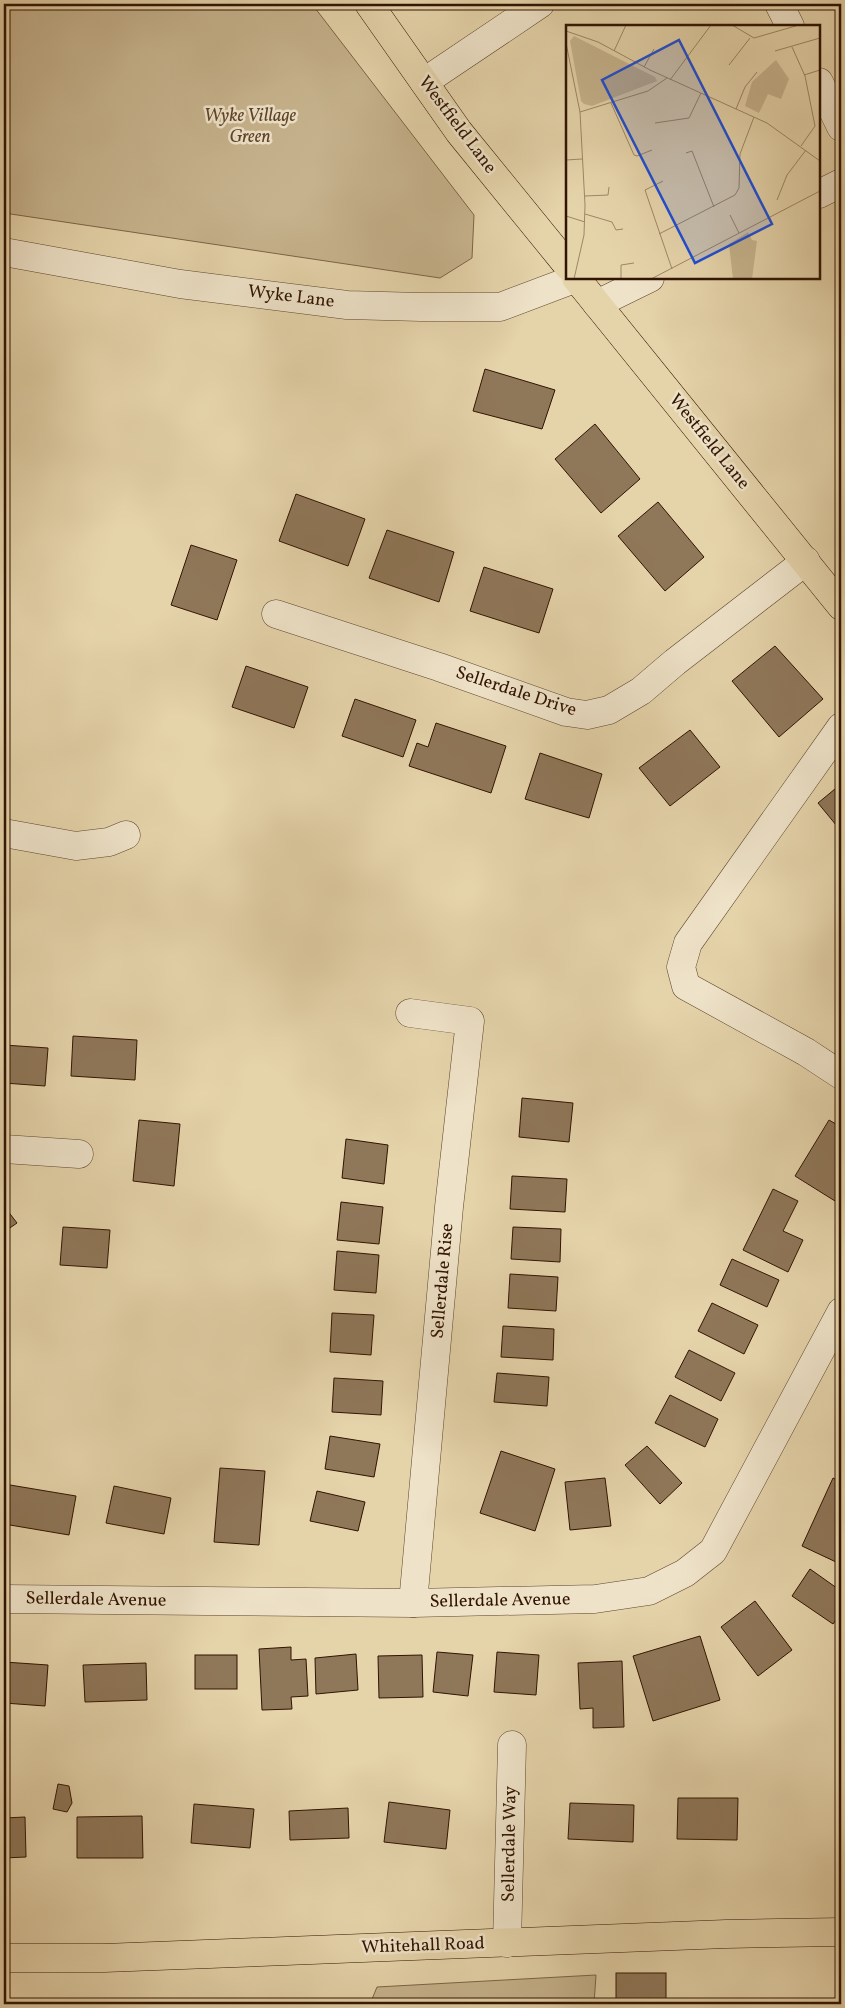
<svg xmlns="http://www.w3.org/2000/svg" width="845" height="2008" font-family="Vollkorn,serif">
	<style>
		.green { fill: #c6b38d; stroke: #7c6447 }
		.building { fill: #8f7759; stroke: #311401 }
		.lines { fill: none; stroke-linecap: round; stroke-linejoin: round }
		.minor-casing { stroke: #5e442b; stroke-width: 29 }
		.major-casing { stroke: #311401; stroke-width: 29 }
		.highway-casing { stroke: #311401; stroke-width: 29 }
		.minor { stroke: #eee2c8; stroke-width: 28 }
		.major { stroke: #e5d3aa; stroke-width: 28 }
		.highway { stroke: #e5d3aa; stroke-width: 28 }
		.labels { text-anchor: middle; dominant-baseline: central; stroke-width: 5; stroke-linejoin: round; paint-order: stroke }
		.park-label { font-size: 18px; font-style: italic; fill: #5e442b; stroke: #eee2c8 }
		.street-label { font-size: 18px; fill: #311401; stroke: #eee2c8 }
		.inset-road { fill: none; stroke: #9d8766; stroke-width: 1 }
		.view { fill: #1d4ed8; fill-opacity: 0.15; stroke: #1d4ed8; stroke-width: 2.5 }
		.inset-edge { fill: none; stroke: #311401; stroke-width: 2.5 }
	</style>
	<rect width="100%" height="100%" fill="#e5d3aa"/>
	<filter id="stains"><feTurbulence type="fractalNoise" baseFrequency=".004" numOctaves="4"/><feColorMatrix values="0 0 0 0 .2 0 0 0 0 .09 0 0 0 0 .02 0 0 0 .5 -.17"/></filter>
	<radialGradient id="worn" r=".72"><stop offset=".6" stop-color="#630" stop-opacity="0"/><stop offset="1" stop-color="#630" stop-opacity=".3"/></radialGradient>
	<g class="green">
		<polygon points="4,4 312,4 474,215 472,258 440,278 4,213"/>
		<polygon points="596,1975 594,2004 370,2004 377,1987"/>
	</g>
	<g class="building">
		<polygon points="485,369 555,390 542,429 473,411"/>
		<polygon points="595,424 640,479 601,513 555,459"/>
		<polygon points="296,494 365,519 348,566 279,541"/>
		<polygon points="658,502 704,557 665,591 618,536"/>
		<polygon points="387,530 454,552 439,602 369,578"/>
		<polygon points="191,545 237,560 217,620 171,605"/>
		<polygon points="484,567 553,589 539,633 470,611"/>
		<polygon points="775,646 823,699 779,737 732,681"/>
		<polygon points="246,666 308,687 294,728 232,707"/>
		<polygon points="355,699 416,720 403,757 342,736"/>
		<polygon points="436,723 506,746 491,793 409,766 417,743 428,747"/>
		<polygon points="690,730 720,767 670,806 639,768"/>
		<polygon points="540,753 602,774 589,818 525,799"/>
		<polygon points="841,784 841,831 818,803"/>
		<polygon points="73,1036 137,1040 135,1080 71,1076"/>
		<polygon points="4,1045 48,1048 45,1086 4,1083"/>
		<polygon points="522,1098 573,1103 569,1142 519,1137"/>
		<polygon points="139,1120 180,1124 174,1186 133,1181"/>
		<polygon points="829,1120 841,1127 841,1191 835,1201 795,1176"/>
		<polygon points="346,1139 388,1145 384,1184 342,1178"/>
		<polygon points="512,1176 567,1179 565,1212 510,1209"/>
		<polygon points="773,1189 798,1201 783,1231 803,1240 788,1272 743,1250"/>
		<polygon points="341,1202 383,1207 379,1244 337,1240"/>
		<polygon points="4,1206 17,1223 4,1232"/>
		<polygon points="63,1227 110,1230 107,1268 60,1265"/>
		<polygon points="513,1227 561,1229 560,1262 511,1259"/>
		<polygon points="337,1251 379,1255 376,1293 334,1290"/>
		<polygon points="732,1259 779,1280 767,1307 720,1285"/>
		<polygon points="510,1274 558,1277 556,1311 508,1308"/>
		<polygon points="712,1303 758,1325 744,1354 698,1331"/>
		<polygon points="332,1313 374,1315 371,1355 330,1352"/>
		<polygon points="503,1326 554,1329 553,1360 501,1357"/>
		<polygon points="689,1350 735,1373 721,1401 675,1377"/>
		<polygon points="497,1373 549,1377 547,1406 494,1402"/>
		<polygon points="334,1378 383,1381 381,1415 332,1412"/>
		<polygon points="670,1395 718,1419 705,1447 655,1423"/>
		<polygon points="330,1436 380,1444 374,1477 325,1469"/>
		<polygon points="647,1446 682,1483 660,1504 625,1465"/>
		<polygon points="501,1451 555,1469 535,1531 480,1513"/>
		<polygon points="220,1468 265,1471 259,1545 214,1542"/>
		<polygon points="605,1478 611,1526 570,1530 565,1482"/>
		<polygon points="833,1478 841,1482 841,1550 836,1562 802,1546"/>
		<polygon points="4,1484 76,1496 69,1535 4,1524"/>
		<polygon points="114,1486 171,1498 164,1534 106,1523"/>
		<polygon points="317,1491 365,1502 358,1531 310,1521"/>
		<polygon points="810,1569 841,1591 841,1612 833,1624 792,1596"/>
		<polygon points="755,1601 792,1650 758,1676 721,1627"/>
		<polygon points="700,1636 720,1700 653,1721 633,1656"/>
		<polygon points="291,1647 291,1660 306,1659 308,1696 291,1697 292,1709 262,1710 259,1649"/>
		<polygon points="437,1652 473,1655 468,1696 433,1692"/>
		<polygon points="497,1652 539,1655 536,1695 494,1692"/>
		<polygon points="356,1654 358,1690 316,1694 315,1658"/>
		<rect x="195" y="1655" width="42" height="34"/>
		<polygon points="422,1655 423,1697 379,1698 378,1656"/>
		<polygon points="622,1661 624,1727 593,1728 593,1708 580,1709 578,1663"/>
		<polygon points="4,1662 48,1665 45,1706 4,1703"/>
		<polygon points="146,1663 147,1700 85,1702 83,1665"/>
		<polygon points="58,1784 69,1786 72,1803 67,1812 53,1809"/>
		<polygon points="678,1798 738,1798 737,1840 677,1839"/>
		<polygon points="389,1802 450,1810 446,1849 384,1842"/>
		<polygon points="570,1803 634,1805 633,1842 568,1839"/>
		<polygon points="194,1804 254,1809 250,1848 191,1843"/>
		<polygon points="348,1808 349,1838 290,1840 289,1811"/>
		<polygon points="142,1816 143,1858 77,1858 77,1817"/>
		<polygon points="25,1817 26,1857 4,1858 4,1818"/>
		<rect x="616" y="1973" width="50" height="31"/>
	</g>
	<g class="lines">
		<g class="minor-casing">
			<g id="minor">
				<polyline points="779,4 790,26"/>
				<polyline points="424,82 540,4"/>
				<polyline points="819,82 841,127"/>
				<polyline points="819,194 841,183"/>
				<polyline points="4,252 180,284 347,305 421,307 500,307 577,278"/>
				<polyline points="597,304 650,278"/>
				<polyline points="276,614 439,667 566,712 587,715 609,710 641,691 675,662 806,561"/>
				<polyline points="841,727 688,943 681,967 686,986 806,1052 841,1075"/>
				<polyline points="4,833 76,846 109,842 126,835"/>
				<polyline points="410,1013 470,1021 449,1207 413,1603"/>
				<polyline points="4,1149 79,1154"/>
				<polyline points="4,1599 413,1603 595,1599 649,1591 685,1573 713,1551 841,1312"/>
				<polyline points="507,1943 512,1745"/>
			</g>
		</g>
		<g class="major-casing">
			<g id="major">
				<polyline points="369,4 459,132 568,266"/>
				<polyline points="576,278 841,606"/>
			</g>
		</g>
		<g class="highway-casing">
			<polyline id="highway" points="4,1958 104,1958 726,1934 841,1932"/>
		</g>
		<use href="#minor" class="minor"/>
		<use href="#major" class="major"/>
		<use href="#highway" class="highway"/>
	</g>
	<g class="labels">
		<g class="park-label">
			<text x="250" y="116">Wyke Village<tspan x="250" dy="21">Green</tspan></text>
		</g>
		<g class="street-label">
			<text transform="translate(457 125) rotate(53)">Westfield Lane</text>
			<text transform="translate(291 297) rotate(7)">Wyke Lane</text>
			<text transform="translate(709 442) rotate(51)">Westfield Lane</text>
			<text transform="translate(516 692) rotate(18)">Sellerdale Drive</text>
			<text transform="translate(443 1281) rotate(-85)">Sellerdale Rise</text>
			<text transform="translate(96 1600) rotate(1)">Sellerdale Avenue</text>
			<text transform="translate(500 1601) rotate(-1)">Sellerdale Avenue</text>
			<text transform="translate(510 1844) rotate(-89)">Sellerdale Way</text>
			<text transform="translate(423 1946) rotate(-2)">Whitehall Road</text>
		</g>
	</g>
	<g transform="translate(566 25)">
		<rect width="254" height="254" fill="#e5d3aa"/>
		<path d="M8,11l81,41 2,4 -65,25 -8,-2 -3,-3 -11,-60zM210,35l13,19 -8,20 -13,-5 -9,19 -14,-7 7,-24zM182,207l4,8 5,1 -5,38h-19l-4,-35z" fill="#c6b38d"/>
		<path class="inset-road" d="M166,0l22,13 45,-13M0,6l32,11 52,28 117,53 53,38M0,18l14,69 5,93 -1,30 -10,44M226,22l13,29 10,50 -14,20M48,26l12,-26M209,26l45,-13M163,40l21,-27M78,42l10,-18M238,50l16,-5M104,55l41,-55M45,78l23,52 3,1 15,-6M170,84l9,-22 12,-15M14,87l68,-21 19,-13M89,98l34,-5 12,-25M120,128l6,-2 22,56M0,135l16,-1M97,156l-18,9 27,79M19,171l23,-1 1,-8M211,175l10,-25 19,-25M19,189l27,8 4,8 7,-1M164,190l9,18M0,191l19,6M93,209l76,-39 4,-7 1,-34 14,-37M55,254v-14l13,-2M85,254l169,-88"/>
		<path class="view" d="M113,15l93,184 -77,39 -93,-183z"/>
		<rect width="254" height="254" class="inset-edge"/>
	</g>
	<rect width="845" height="2008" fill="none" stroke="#e5d3aa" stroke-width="20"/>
	<rect x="5" y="5" width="835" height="1998" fill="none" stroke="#311401" stroke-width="2.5"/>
	<rect x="10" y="10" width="825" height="1988" fill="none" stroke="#311401"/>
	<rect width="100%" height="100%" filter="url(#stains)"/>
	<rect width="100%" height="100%" fill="url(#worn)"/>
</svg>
